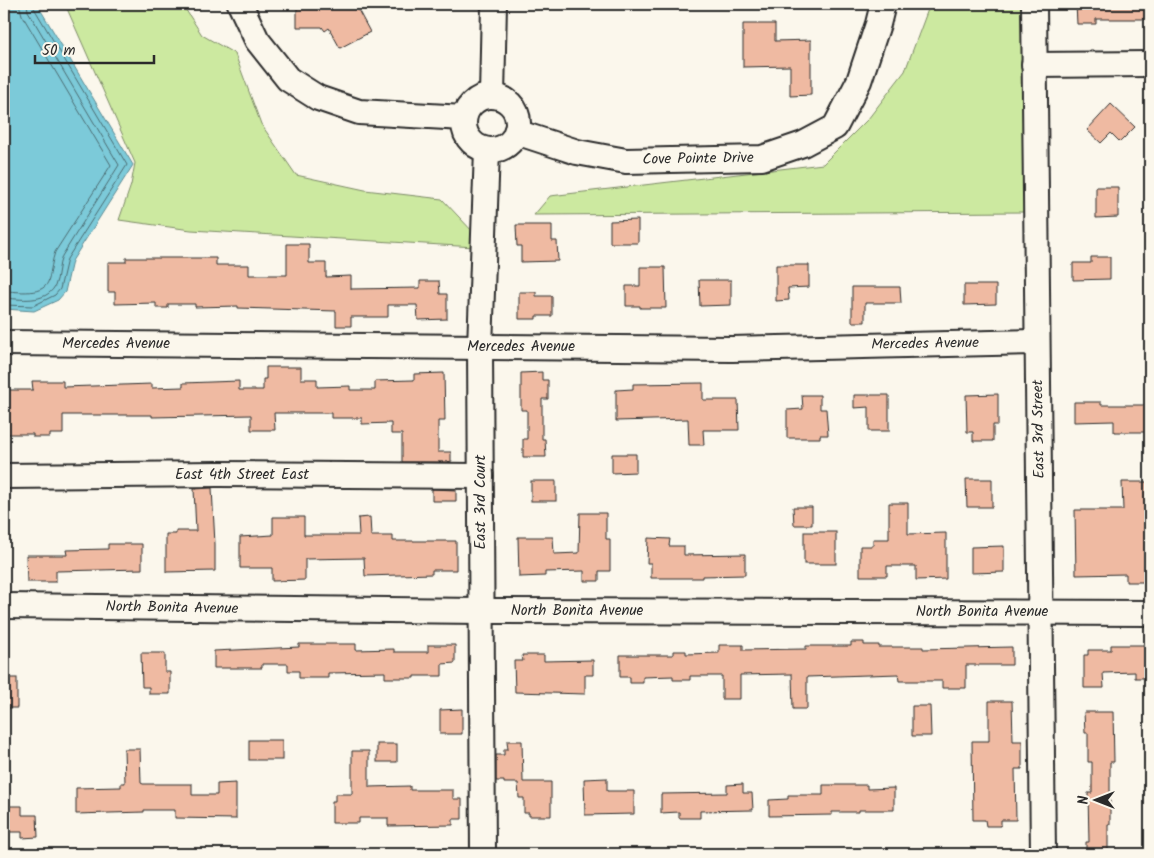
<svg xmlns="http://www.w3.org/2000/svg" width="1154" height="858" font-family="Kalam,sans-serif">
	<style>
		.green { fill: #cce9a0; stroke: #7c8a66 }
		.water { fill: #7ccad9; stroke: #5c8a93 }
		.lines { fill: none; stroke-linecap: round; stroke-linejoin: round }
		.shore { stroke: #4b6b71; stroke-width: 1 }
		.building { fill: #efbaa2; stroke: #2b2b2b }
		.minor-casing { stroke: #2b2b2b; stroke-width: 28 }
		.minor { stroke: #fbf7ec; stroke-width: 24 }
		.labels { text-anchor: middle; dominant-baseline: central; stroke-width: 4.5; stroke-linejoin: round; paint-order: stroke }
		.street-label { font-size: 15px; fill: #2b2b2b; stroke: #fbf7ec }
	</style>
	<rect width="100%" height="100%" fill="#fbf7ec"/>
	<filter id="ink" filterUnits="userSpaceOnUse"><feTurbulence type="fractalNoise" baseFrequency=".02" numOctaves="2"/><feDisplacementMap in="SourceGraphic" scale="10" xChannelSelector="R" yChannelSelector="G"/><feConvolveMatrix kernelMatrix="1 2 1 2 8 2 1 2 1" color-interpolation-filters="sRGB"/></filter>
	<g filter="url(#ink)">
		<g class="green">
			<polygon points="65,4 182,4 202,35 235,54 261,124 296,175 365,190 442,199 475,234 475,247 191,230 119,220 131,185 135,163"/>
			<polygon points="930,4 1025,4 1027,212 534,215 550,196 823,164 868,119 905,71"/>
		</g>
		<polygon class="water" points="4,4 37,4 133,165 72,261 65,292 58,300 34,311 4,309"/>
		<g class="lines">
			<g class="shore">
				<path d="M4,291c13,0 41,6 45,-12 2,-9 3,-18 6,-27l56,-87 -89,-150 -3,-11"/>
				<path d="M4,298c16,1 41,6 51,-12 4,-9 3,-21 7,-30l57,-91 -91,-154 -1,-7"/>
				<polyline points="4,305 33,306 55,295 60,289 67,259 127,165 34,8 33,4"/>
			</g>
		</g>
		<g class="building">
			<polygon points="316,4 355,4 370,32 340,48 329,28 325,31 322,27 297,27 297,7 317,7"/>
			<polygon points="1076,4 1149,4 1149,19 1096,19 1096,24 1077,24"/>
			<polygon points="743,24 775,24 775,41 811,40 811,95 790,96 790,66 743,67"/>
			<polygon points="1111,104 1135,127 1120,142 1111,133 1101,143 1087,130"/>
			<polygon points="1096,187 1118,187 1118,217 1096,218"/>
			<polygon points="638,220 638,243 610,243 610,221"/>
			<polygon points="516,225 552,225 552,241 557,241 558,261 521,262 521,246 517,246"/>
			<polygon points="287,244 309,244 309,263 326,263 326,277 351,276 351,289 420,288 420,281 439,281 440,294 447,294 447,319 418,320 417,305 388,305 388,317 351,317 351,326 336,326 336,311 238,308 238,306 195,307 195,304 168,304 168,308 156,308 156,303 115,304 115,292 108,292 108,262 126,262 126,258 216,258 216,265 249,265 249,275 287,275"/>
			<polygon points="1091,257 1110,257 1110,279 1073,280 1073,263 1091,263"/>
			<polygon points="776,265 809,265 809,287 788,288 789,300 776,301"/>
			<polygon points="640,267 665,267 666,308 640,308 640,306 626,306 626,286 640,286"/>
			<polygon points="699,280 731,280 731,305 700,306"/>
			<polygon points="964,285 996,285 996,304 964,305"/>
			<polygon points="852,287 900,287 901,303 865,303 865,322 852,322"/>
			<polygon points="519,292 536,292 536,296 552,296 552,316 536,316 536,319 519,319"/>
			<polygon points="266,367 301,367 301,379 317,379 317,387 350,386 350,390 375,390 375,381 414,380 414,374 444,373 445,421 438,421 438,452 451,452 451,462 402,462 402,434 391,434 391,423 362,424 362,418 331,418 331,413 274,413 275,430 251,430 251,415 152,417 152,415 63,415 63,434 50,434 50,437 33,437 33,434 4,434 4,390 33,390 32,381 63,381 63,387 152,384 152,388 183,387 183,383 239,381 239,390 263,390 263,379 266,379"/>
			<polygon points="542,372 542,380 548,380 548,399 542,399 542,439 545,439 546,457 523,457 523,439 527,439 527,410 521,410 521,373"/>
			<polygon points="703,383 703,400 738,400 739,430 703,430 704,445 689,445 688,419 616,421 616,390 633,389 633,384"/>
			<polygon points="998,394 998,425 993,425 993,441 973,441 973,432 967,432 966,395"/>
			<polygon points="802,395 820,395 820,409 826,409 828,435 820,435 820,438 787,438 787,410 803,409"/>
			<polygon points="854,395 889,395 889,431 869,431 869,407 854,408"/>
			<polygon points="1074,402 1101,402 1101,405 1150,405 1150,432 1114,432 1114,421 1074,422"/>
			<polygon points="612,454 636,454 636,472 612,473"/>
			<polygon points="966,479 992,479 992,507 967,507"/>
			<rect x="531" y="481" width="25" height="20"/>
			<polygon points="1122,482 1150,482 1150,582 1126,582 1126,574 1076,575 1075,510 1123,510"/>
			<polygon points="212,488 215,544 215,571 166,572 166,534 176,534 176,531 196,531 194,489"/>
			<polygon points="432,489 456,490 456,501 432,501"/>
			<polygon points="889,503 908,503 908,534 946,533 946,579 916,580 916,566 887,566 887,576 860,576 860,546 873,546 873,539 889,539"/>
			<polygon points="793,507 812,507 812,525 794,525"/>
			<polygon points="580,513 606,513 606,539 610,539 610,571 599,571 599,581 584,581 584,571 545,572 545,576 519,577 518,537 553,537 554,554 579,553"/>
			<polygon points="273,517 304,517 304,535 359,535 358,518 370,517 371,536 393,536 393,541 456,541 456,570 432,570 432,574 365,576 364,558 305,559 305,580 272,581 272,568 240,568 240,537 273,535"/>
			<rect x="804" y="532" width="32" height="32"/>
			<polygon points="648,538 670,539 669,546 684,546 684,555 745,554 745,575 702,576 702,578 651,578 651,563 647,563"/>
			<polygon points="108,544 142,544 142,569 56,571 56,582 27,582 26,555 67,555 66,550 108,549"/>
			<polygon points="1004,546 1004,572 971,573 971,547"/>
			<polygon points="851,642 864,642 864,645 879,645 879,647 923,647 923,649 1012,647 1012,665 966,665 966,688 942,688 942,681 899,681 898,674 807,677 807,709 793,709 792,674 740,675 740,699 722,699 722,676 690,676 690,680 673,680 673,676 643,677 643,683 630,683 630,677 620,677 620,655 673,655 673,651 686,651 686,654 719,653 719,645 743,645 743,650 806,649 806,646 851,646"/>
			<polygon points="299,644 356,644 356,650 394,649 394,652 428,652 428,645 455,645 455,663 442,664 442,676 414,676 414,678 385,678 385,672 328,673 328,678 299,678 299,671 288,671 288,664 262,664 262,668 214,668 214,651 299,647"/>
			<polygon points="1111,645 1148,645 1148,653 1150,653 1150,678 1135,678 1135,672 1103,673 1104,688 1084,688 1084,655 1088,655 1088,650 1111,650"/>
			<polygon points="141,653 165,653 165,672 170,672 170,694 149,694 149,687 142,687"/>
			<polygon points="522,655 544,655 544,661 593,660 593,675 585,675 585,694 515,692 514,661 523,661"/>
			<rect x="4" y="678" width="13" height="30"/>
			<polygon points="989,701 1012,701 1013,741 1022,741 1022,769 1015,769 1016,820 1001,820 1001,826 986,826 985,820 973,820 972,741 989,741"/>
			<polygon points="912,706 930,706 931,736 912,736"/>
			<polygon points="462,709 462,734 440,734 440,710"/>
			<polygon points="1084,712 1113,712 1114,762 1110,762 1110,824 1108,824 1108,854 1086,854 1086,842 1089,842 1088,793 1092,793 1092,762 1088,762 1088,733 1085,733"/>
			<rect x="249" y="740" width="33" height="20"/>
			<polygon points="507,741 522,741 523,782 551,782 551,816 529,816 529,813 524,813 524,798 519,798 518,783 504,783 504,781 496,781 496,755 504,755 504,749 508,749"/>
			<rect x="377" y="744" width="20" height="18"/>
			<polygon points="124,749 140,749 141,783 143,784 192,784 192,795 217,795 217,784 236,783 236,819 175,818 175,810 144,810 144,812 76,814 76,788 121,787 121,783 125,783"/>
			<polygon points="352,751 369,751 369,787 410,786 410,790 453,790 453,799 462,799 462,819 453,819 453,825 388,826 388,818 359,818 359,823 332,823 332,801 335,801 335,794 352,794"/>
			<polygon points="607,778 607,791 634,791 634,814 585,815 584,779"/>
			<polygon points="743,784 743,793 752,793 753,810 700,811 700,818 679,818 679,812 661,813 661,794 727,793 727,785"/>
			<polygon points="823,785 867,785 867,789 894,788 894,810 859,810 859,812 832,812 832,815 769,816 769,800 788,799 788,795 823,795"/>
			<polygon points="4,806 22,806 22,815 37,815 38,837 22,838 22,832 4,832"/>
		</g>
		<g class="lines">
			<g class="minor-casing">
				<g id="minor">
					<polyline points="240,4 257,40 288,79 318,98 359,112 464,118"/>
					<polyline points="1034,4 1043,854"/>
					<polyline points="1034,65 1150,64"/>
					<circle cx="491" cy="123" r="27"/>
					<polyline points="492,96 494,4"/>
					<polyline points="516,132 577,152 626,161 762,158 803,144 835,127 859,81 878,24 883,4"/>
					<polyline points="4,343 732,349 1037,342"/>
					<polyline points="4,476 218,474 481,476"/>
					<polyline points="4,606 481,611 1150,613"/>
					<polyline points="483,854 480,347 487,150"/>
				</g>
			</g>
			<use href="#minor" class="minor"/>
		</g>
	</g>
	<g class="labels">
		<g class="street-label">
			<text transform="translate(698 159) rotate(-1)">Cove Pointe Drive</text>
			<text x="116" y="344">Mercedes Avenue</text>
			<text transform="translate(925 344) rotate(-1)">Mercedes Avenue</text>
			<text x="521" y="347">Mercedes Avenue</text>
			<text transform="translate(1039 429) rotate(-91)">East 3rd Street</text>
			<text x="242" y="475">East 4th Street East</text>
			<text transform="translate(481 502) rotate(-90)">East 3rd Court</text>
			<text transform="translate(172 608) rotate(1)">North Bonita Avenue</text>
			<text x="577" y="611">North Bonita Avenue</text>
			<text x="982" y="612">North Bonita Avenue</text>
		</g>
	</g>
	<rect width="1154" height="858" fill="none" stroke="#fbf7ec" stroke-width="20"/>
	<rect x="10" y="10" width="1134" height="838" fill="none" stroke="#2b2b2b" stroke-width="2" filter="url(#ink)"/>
	<g transform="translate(1096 800) rotate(270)" stroke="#fbf7ec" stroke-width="4" paint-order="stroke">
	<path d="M0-4L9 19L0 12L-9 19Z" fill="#2b2b2b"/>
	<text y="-8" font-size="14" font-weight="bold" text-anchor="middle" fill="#2b2b2b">N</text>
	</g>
	<path d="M35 55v8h119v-8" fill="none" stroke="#2b2b2b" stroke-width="2.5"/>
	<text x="42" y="55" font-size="15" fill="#2b2b2b" stroke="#fbf7ec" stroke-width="4" paint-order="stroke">50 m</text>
</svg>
